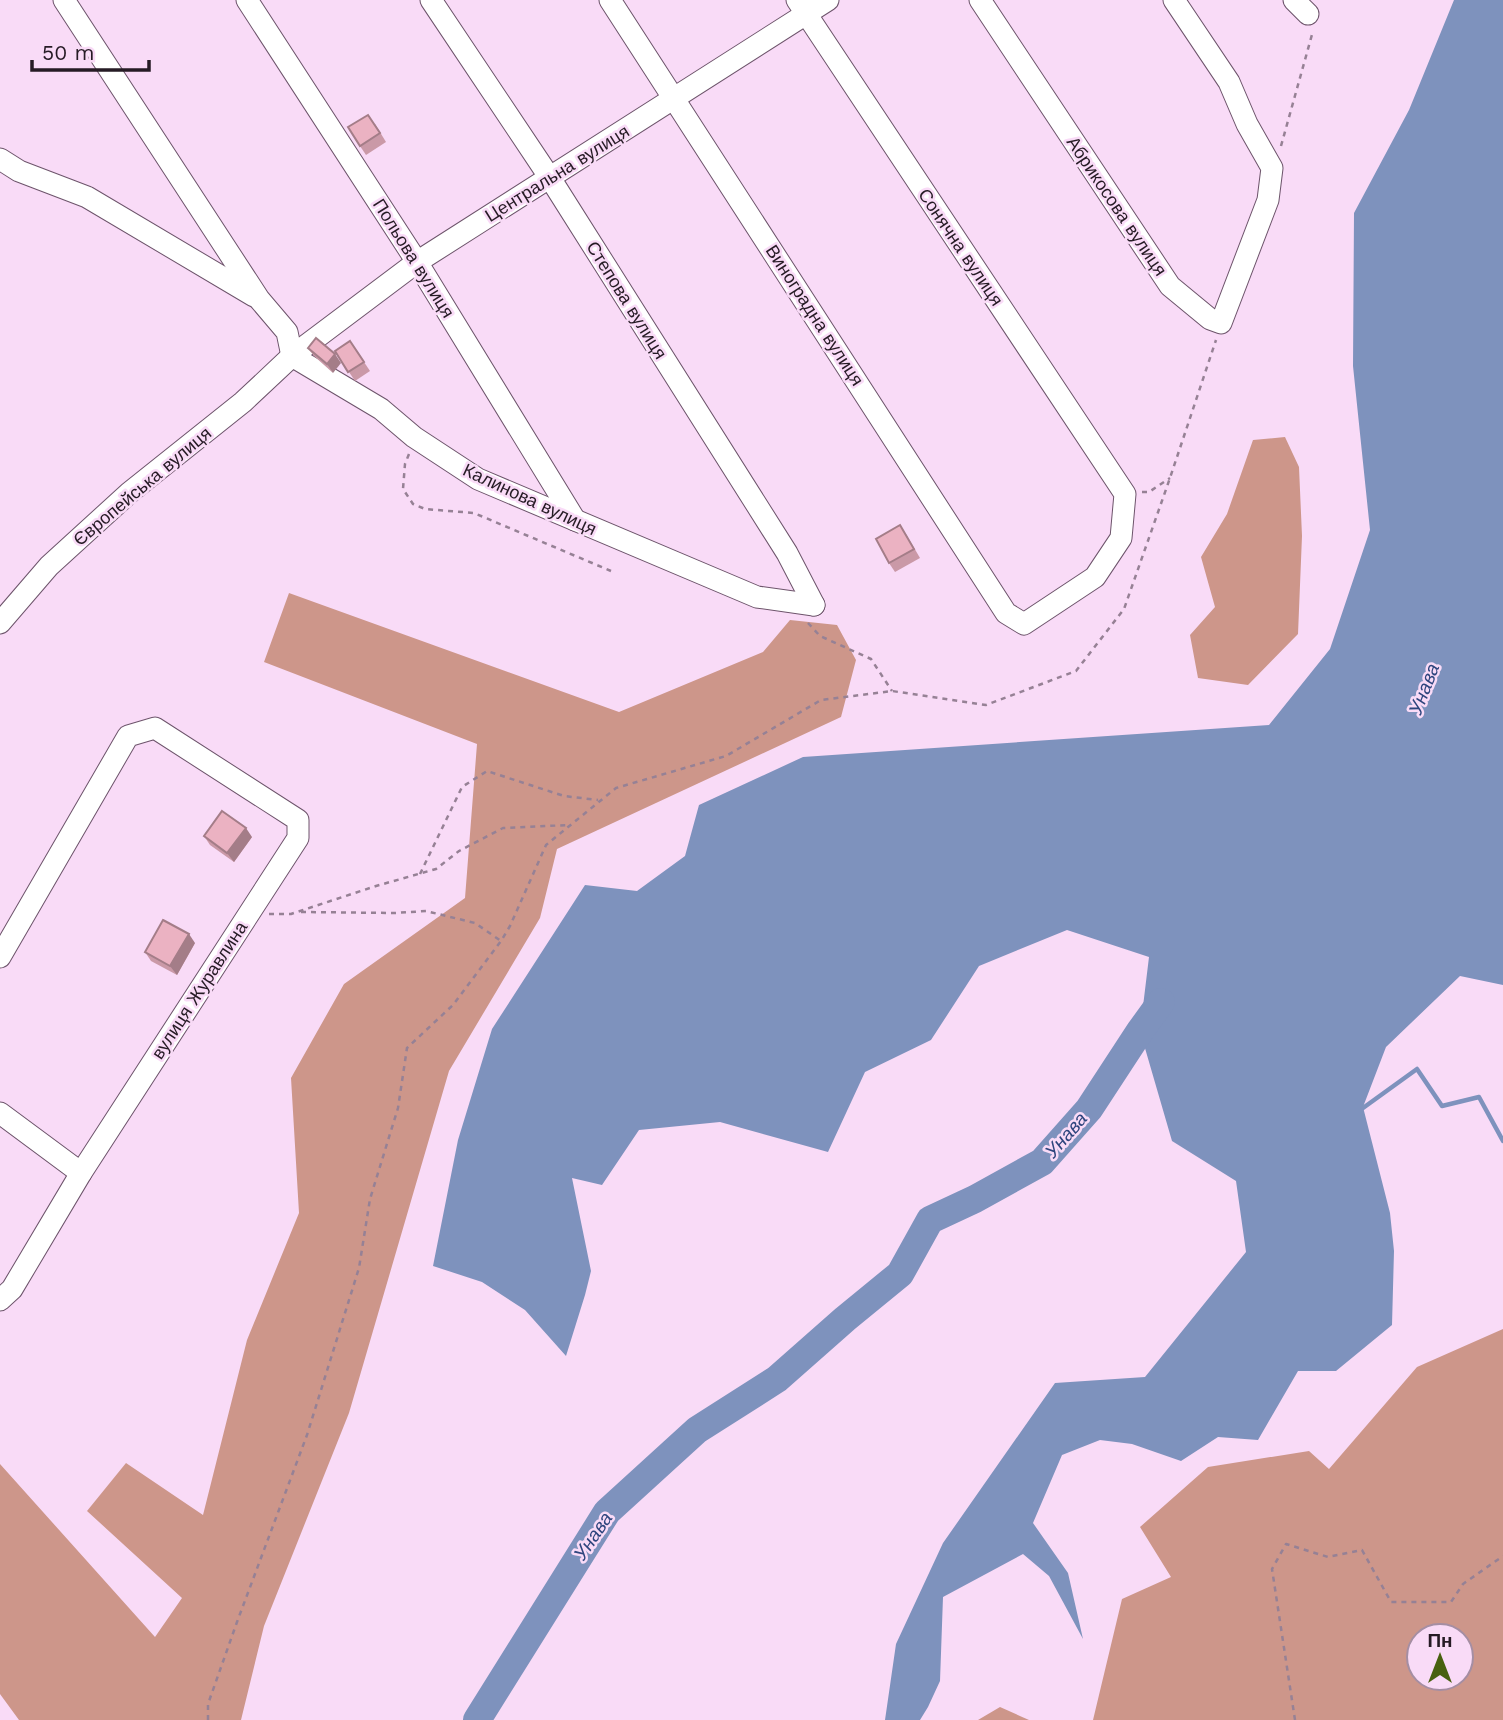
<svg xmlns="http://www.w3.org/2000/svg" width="1503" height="1720" font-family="'Work Sans',sans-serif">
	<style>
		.forest { fill: #cd968a; fill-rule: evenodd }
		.water { fill: #7e92bd }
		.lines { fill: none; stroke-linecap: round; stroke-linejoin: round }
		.stream { stroke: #7e92bd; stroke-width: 4.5 }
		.river { stroke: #7e92bd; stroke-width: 28 }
		.minor-casing { stroke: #6d546b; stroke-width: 23 }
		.path { stroke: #968195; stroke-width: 2.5; stroke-dasharray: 5 5; stroke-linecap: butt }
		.minor { stroke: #fff; stroke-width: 21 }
		.wall { fill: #ca99a7 }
		.shaded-wall { fill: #a47d88 }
		.building { fill: #ebb2c2; stroke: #a47d88; stroke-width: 2 }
		.labels { text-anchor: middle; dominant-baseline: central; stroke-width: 5; stroke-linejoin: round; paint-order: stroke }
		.street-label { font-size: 18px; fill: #261b25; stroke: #f9dbf7 }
		.water-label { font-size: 19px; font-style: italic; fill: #2e457d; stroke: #f9dbf7 }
	</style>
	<rect width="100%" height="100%" fill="#f9dbf7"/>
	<g class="forest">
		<polygon points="1285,437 1299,467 1302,536 1298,634 1248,685 1198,678 1190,635 1215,607 1201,557 1227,514 1253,440"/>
		<polygon points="289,593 619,712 763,652 790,620 837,625 856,660 841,717 557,849 540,918 449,1071 349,1413 264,1626 241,1720 19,1720 0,1694 0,1464 155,1637 182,1598 87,1511 126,1463 203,1515 247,1340 299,1213 291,1078 344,984 465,898 477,744 264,662"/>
		<path d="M1503,1329v391h-410l29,-121 49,-22 -31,-50 68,-60 101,-16 20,18 88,-102zM1419,1636h42v42h-42z"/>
		<polygon points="1000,1707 1029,1720 978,1720"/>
	</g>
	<polygon class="water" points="1454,0 1503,0 1503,985 1460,976 1386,1047 1363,1107 1390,1213 1394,1251 1392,1325 1336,1371 1298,1371 1258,1440 1218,1437 1181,1461 1132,1444 1100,1440 1062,1455 1033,1523 1068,1573 1083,1639 1049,1576 1023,1554 943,1597 940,1681 928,1707 920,1720 885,1720 896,1644 943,1543 1055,1383 1145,1377 1246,1252 1236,1181 1172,1141 1140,1031 1149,957 1067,930 979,966 931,1040 865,1072 828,1152 720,1122 639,1130 602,1185 572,1178 591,1271 585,1295 566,1356 525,1310 482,1282 433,1266 458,1140 492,1029 585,885 637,891 685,856 699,805 803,757 1269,725 1330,649 1370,530 1353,366 1354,213 1409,110"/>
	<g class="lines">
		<polyline class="stream" points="1363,1108 1417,1069 1442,1106 1479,1097 1503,1141"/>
		<polyline class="river" points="477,1720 607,1512 697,1430 777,1379 845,1319 900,1274 930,1220 975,1199 1042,1162 1089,1109 1140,1031 1161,1002"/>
		<g class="minor-casing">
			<g id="minor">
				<polyline points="64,0 259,299 287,332 292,356 381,409 414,437 478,479 757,597 814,605"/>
				<polyline points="247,0 417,262 575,520"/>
				<polyline points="431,0 550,178 787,553 814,605"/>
				<polyline points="610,0 1006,613 1024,624 1095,577 1121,538 1125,494 797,0"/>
				<polyline points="980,0 1170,286 1210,319 1221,323 1268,200 1272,168 1247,124 1229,82 1174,0"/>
				<polyline points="1294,0 1308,14"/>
				<polyline points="0,159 19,171 87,197 254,296"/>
				<polyline points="0,623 49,566 129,493 243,402 292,356 417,262 828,0"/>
				<polyline points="0,957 128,736 155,728 298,820 298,838 81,1173 12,1289 0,1300"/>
				<polyline points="0,1113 81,1173"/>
			</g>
		</g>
		<g class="path">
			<polyline points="1281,146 1313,31"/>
			<polyline points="409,454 405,464 403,489 413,504 425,509 474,513 611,571"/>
			<polyline points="1142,492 1149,492 1170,478"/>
			<polyline points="808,623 820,636 871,659 892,691"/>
			<polyline points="420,874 462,787 487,771 564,796 598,800"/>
			<polyline points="301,912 395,913 426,911 475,923 501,941"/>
			<polyline points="269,914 291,914 376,886 436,869 459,851 503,828 569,825"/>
			<polyline points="208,1720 208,1704 237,1622 307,1435 359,1268 370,1199 398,1108 407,1048 453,1005 501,941 510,926 546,845 616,788 726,756 821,700 892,691 986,705 1076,671 1124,609 1170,478 1216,340"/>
			<polyline points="1295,1720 1272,1569 1286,1544 1328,1557 1362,1550 1391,1602 1451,1602 1463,1584 1503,1556"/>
		</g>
		<use href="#minor" class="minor"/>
	</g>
	<g class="wall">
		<polygon points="375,124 386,142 366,155 360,146"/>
		<polygon points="316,338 333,373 314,356 308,348"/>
		<polygon points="350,341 370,371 355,381 335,351"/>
		<polygon points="906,534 920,558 895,572 889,563"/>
		<polygon points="204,836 252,837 234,862 210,845"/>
		<polygon points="195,943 177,975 151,961 145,952"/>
	</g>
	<g class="shaded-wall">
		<polygon points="335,354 341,363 333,373 327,364"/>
		<polygon points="246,828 252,837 234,862 227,853"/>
		<polygon points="189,934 195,943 177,975 170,966"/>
	</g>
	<g class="building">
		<polygon points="368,115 380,133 360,146 348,127"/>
		<polygon points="316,338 335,354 327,364 308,348"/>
		<polygon points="350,341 364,362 348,372 335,351"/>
		<polygon points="900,525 914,549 889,563 876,539"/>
		<polygon points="222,811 246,828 227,853 204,836"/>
		<polygon points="163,920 189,934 170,966 145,952"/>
	</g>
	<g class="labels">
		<g class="street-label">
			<text transform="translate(557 173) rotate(-32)">Центральна вулиця</text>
			<text transform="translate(1117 206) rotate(56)">Абрикосова вулиця</text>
			<text transform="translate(961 247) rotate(56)">Сонячна вулиця</text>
			<text transform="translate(414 258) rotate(58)">Польова вулиця</text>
			<text transform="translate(627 300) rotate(58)">Степова вулиця</text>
			<text transform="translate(815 315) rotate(57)">Виноградна вулиця</text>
			<text transform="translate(142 486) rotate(-40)">Європейська вулиця</text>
			<text transform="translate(530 499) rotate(25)">Калинова вулиця</text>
			<text transform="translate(199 990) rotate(-57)">вулиця Журавлина</text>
		</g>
		<g class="water-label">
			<text transform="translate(1424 689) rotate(-69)">Унава</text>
			<text transform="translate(1066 1135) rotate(-49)">Унава</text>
			<text transform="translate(593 1536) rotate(-56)">Унава</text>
		</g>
	</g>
	<g transform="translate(1440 1657)"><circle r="33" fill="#f9dbf7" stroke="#a58ea3" stroke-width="2"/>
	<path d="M0-5L12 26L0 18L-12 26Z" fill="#48610f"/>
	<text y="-10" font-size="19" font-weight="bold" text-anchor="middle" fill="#261b25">Пн</text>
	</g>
	<path d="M32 60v10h117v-10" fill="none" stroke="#261b25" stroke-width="3.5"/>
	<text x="42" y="60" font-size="21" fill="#261b25" stroke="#f9dbf7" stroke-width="5" paint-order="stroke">50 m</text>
</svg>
